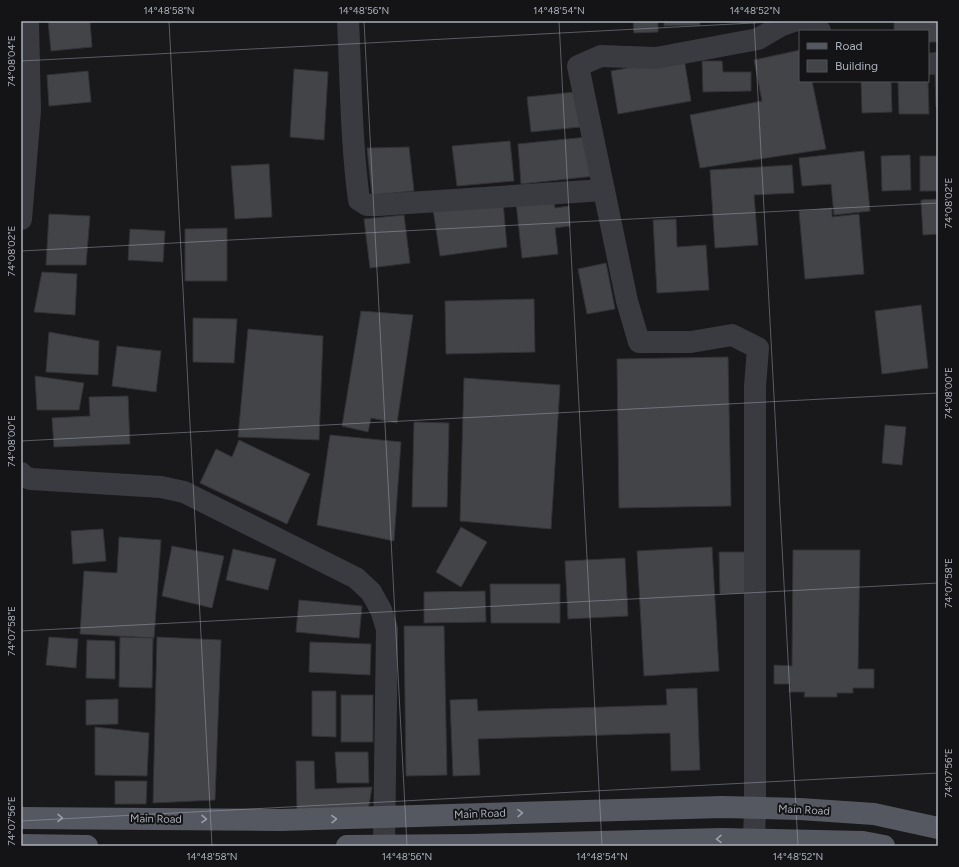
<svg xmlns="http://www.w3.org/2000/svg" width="959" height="867" font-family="Figtree,sans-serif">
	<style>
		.building { fill: #434448; stroke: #333337 }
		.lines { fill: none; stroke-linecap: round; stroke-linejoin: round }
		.minor { stroke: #3a3b41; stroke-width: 22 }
		.major { stroke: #555860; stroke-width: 22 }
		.oneway { stroke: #9a9eaa }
		.ticks { fill: none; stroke: #abb0bc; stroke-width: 1; stroke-opacity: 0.45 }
		.labels { text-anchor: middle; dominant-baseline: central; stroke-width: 4; stroke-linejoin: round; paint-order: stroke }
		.street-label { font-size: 11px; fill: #abb0bc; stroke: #141416 }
		.neatline { fill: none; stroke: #abb0bc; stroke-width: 1.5 }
		.ticks-label { font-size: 10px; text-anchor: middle; fill: #abb0bc }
	</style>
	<rect width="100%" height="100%" fill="#19191b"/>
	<g class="building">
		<polygon points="48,21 90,21 92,47 51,51"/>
		<polygon points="633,21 658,21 658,32 634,33"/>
		<polygon points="664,21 700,21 700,25 664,26"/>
		<polygon points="894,21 938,21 938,42 928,42 928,31 894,31"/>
		<polygon points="800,50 800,81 812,81 826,149 700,168 690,115 762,101 754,60"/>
		<polygon points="684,58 691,101 618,114 611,71"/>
		<polygon points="702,61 722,61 723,72 751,72 751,91 703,92"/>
		<polygon points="294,69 328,72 324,140 290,137"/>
		<polygon points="88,71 91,102 49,106 47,75"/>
		<polygon points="938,72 938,107 936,107 935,73"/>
		<polygon points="861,81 891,81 892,112 862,113"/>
		<polygon points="898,81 928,81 929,114 899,114"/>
		<polygon points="575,92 580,127 531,132 527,97"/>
		<polygon points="587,137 595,176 521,184 518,144"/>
		<polygon points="510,141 514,181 457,186 452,146"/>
		<polygon points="409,147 414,191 372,195 367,148"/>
		<polygon points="864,151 870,211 834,215 831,184 802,186 799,158"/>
		<polygon points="910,155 911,190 882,191 881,156"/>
		<rect x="920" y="156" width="18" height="35"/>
		<polygon points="269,164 272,217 235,219 231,166"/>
		<polygon points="792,165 794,193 754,195 758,245 715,248 710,170"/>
		<polygon points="553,198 555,208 569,206 570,226 555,228 558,254 522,258 516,202"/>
		<polygon points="938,199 938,234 923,235 921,200"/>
		<polygon points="503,202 507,247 440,256 433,209"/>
		<polygon points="832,208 832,217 859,214 864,274 805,279 799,211"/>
		<polygon points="49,214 90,216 86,265 46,265"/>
		<polygon points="404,215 410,263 370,268 364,219"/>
		<polygon points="676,219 677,247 706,245 709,290 657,293 653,220"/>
		<polygon points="227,228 227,281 185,281 185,229"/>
		<polygon points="130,229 165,231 163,262 128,260"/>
		<polygon points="606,263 615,309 587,314 578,269"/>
		<polygon points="42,272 77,274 75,315 34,312"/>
		<polygon points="534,299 535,352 446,354 445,301"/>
		<polygon points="921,305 928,368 882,374 875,311"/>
		<polygon points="361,311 413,315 397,423 371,418 368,432 342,426"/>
		<polygon points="193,318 237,319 234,363 193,362"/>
		<polygon points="248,329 323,336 319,440 238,437"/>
		<polygon points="49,332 99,341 98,375 46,372"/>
		<polygon points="117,346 161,351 156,392 112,386"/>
		<polygon points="728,357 731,506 619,508 617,359"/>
		<polygon points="35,376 84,383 79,410 37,410"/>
		<polygon points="464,378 560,385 551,529 460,521"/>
		<polygon points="128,396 130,444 54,447 52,418 90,416 89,397"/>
		<polygon points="414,422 449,423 447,507 412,507"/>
		<polygon points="885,425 906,427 902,465 882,463"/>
		<polygon points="330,435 401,442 394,541 317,525"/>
		<polygon points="239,440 310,474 287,524 200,483 216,449 232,457"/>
		<polygon points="461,527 487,542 461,587 436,572"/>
		<polygon points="103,529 106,561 73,564 71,531"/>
		<polygon points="119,537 161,540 154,638 80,634 84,571 117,573"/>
		<polygon points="172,546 224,556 212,608 162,596"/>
		<polygon points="712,547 719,671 644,676 637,551"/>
		<polygon points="233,549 276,559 268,590 226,580"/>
		<polygon points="793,550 860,550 858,669 874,669 874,688 853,688 853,693 837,693 837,697 804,697 805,692 789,692 790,684 774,684 774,665 792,666"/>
		<polygon points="719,552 747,552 747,593 720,594"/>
		<polygon points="625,558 628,616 568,619 565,561"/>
		<polygon points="490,584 560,584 560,623 491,623"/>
		<polygon points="485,591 486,622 424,623 424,592"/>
		<polygon points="299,600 362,606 359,638 296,632"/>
		<polygon points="404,626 444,626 447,775 406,776"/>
		<polygon points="49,637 78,639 76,668 46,665"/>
		<polygon points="120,637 153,638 152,688 119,687"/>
		<polygon points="157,637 221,640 215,800 153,803"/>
		<polygon points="87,640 115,641 115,679 86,678"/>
		<polygon points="310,642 371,644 370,675 309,672"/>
		<polygon points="697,688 700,770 671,771 670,733 478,739 480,775 453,776 450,700 477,699 478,711 667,705 666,689"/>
		<polygon points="312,691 336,691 336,737 312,736"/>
		<rect x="341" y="695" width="32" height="47"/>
		<polygon points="118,699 118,724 86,725 86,700"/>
		<polygon points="95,727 149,733 147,776 95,775"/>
		<polygon points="335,752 368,752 369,783 337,783"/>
		<polygon points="296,761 314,761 315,789 372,787 368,811 297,810"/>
		<polygon points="115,781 147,781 146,804 115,804"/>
	</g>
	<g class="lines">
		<g class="minor">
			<path d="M348,21c3,60 3,120 11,179l8,5h11l226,-15"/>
			<polyline points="808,21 820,31"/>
			<polyline points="928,64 938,63"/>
			<polyline points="21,219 30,111 28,21"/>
			<polyline points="21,473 25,477 31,479 161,487 184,492 356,578 371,592 381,610 387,629 384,846"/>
			<polyline points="754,839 755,808 755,386 758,348 732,335 691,342 639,342 627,301 578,66 601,56 656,58 758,39 780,26 794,21"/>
		</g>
		<g class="major">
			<polyline points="21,818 281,820 722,807 800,809 874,814 938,828"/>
			<polyline points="21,845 87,846"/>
			<polyline points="347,846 473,845 722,839 863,842 884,846"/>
		</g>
	</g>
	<defs><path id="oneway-chevron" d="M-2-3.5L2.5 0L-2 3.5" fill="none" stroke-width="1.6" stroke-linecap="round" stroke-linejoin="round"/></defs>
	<g class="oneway">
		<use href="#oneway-chevron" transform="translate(520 813) rotate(-2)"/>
		<use href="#oneway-chevron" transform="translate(60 818) rotate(1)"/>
		<use href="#oneway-chevron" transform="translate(204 819) rotate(1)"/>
		<use href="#oneway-chevron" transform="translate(334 819) rotate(-2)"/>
		<use href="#oneway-chevron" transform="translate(719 839) rotate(179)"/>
	</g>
	<path class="ticks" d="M169,21l43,825M364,21l43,825M559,21l43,825M754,21l44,825M21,61l771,-40M21,251l917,-48M21,441l917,-48M21,631l917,-48M21,821l917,-48"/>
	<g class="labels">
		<g class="street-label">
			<text transform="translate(804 810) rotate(3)">Main Road</text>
			<text transform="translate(480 814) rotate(-2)">Main Road</text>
			<text transform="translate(156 819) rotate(1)">Main Road</text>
		</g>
	</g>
	<rect width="959" height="867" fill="none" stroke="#141416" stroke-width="44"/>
	<rect x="799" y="30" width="130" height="52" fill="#141416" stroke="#505258"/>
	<rect x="807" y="43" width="20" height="6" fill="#555860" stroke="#505258"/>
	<text x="835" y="50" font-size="12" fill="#abb0bc">Road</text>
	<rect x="807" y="60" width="20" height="12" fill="#434448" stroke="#505258"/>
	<text x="835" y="70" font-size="12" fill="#abb0bc">Building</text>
	<rect x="22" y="22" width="915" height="823" class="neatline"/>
	<g class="ticks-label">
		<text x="169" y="14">14°48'58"N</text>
		<text x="364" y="14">14°48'56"N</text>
		<text x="559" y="14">14°48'54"N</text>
		<text x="755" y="14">14°48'52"N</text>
		<text transform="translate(11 61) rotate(-90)" y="4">74°08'04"E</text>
		<text transform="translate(948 203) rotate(-90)" y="4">74°08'02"E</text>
		<text transform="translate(11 251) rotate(-90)" y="4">74°08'02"E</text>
		<text transform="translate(948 393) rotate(-90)" y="4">74°08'00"E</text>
		<text transform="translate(11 441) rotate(-90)" y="4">74°08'00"E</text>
		<text transform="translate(948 583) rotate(-90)" y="4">74°07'58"E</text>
		<text transform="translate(11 631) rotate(-90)" y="4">74°07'58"E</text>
		<text transform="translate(948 773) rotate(-90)" y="4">74°07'56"E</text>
		<text transform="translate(11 821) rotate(-90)" y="4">74°07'56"E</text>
		<text x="212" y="860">14°48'58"N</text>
		<text x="407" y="860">14°48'56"N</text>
		<text x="602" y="860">14°48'54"N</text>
		<text x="798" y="860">14°48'52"N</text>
	</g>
</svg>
